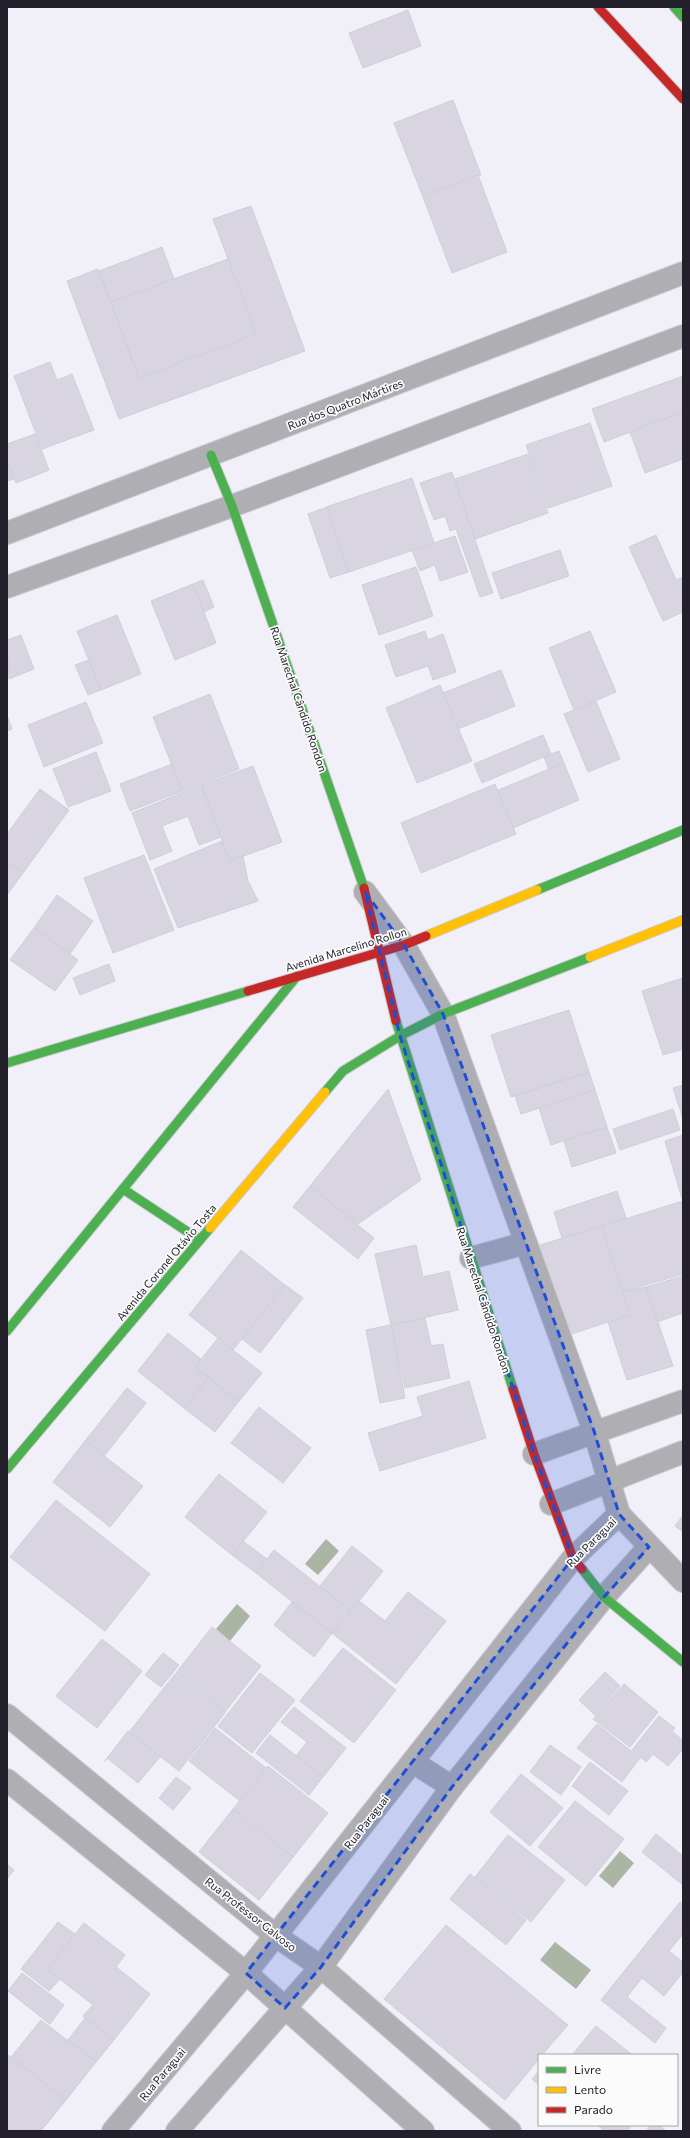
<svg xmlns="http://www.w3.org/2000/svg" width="690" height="2138" font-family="Commissioner,sans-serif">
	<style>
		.water { fill: #aab6a3 }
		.building { fill: #d8d5e0; stroke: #d0ced7 }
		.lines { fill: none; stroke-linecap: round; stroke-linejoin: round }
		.street-casing { stroke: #cdcbd2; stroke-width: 24 }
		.fast-casing { stroke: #cdcbd2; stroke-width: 11 }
		.slow-casing { stroke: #cdcbd2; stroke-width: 11 }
		.jam-casing { stroke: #cdcbd2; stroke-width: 11 }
		.street { stroke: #afaeb2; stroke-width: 22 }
		.fast { stroke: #4caf50; stroke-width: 9 }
		.slow { stroke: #ffc107; stroke-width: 9 }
		.jam { stroke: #c62828; stroke-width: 9 }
		.marked { fill: #1d4ed8; fill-opacity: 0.2; stroke: #1d4ed8; stroke-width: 3; stroke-dasharray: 8 5; stroke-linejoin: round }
		.labels { text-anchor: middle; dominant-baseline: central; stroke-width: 3.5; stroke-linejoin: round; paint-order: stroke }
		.street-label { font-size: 11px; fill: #23202b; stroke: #fbfbfb }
	</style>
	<rect width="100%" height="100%" fill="#f1eff8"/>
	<g class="water">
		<polygon points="326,1539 339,1551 318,1575 305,1564"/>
		<polygon points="237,1604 250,1616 230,1641 216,1629"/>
		<polygon points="620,1851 634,1863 613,1888 599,1876"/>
		<polygon points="555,1942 591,1970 576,1989 540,1960"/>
	</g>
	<g class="building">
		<polygon points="408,10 421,46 363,68 349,33"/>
		<polygon points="453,100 481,175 423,197 394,123"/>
		<polygon points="478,175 507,252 452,273 423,197"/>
		<polygon points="251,206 305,351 119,419 67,281 98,269 139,378 256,334 213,219"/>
		<polygon points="162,247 174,279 111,302 99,271"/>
		<polygon points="228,259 256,334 139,378 111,302"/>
		<polygon points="50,362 57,380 72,374 94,430 42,449 14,376"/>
		<polygon points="683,376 683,412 604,442 592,409"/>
		<polygon points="683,412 683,459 645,473 630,432"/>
		<polygon points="590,423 612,486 548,508 526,445"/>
		<polygon points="35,434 49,470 16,483 7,460 7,444"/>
		<polygon points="528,454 548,513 475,539 455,479"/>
		<polygon points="7,460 14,479 7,481"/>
		<polygon points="452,472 493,593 480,597 456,529 450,531 445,516 434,520 420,483"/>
		<polygon points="412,478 434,543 349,572 326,507"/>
		<polygon points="327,507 349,572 330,578 308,514"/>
		<polygon points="656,535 676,580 683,577 683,612 663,621 629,547"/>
		<polygon points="455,536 468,572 440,581 435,565 420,571 412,550"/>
		<polygon points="560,550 569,576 501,599 492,573"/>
		<polygon points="416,567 433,616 379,635 362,585"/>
		<polygon points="203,580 214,607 204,612 193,584"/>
		<polygon points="193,584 216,643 175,660 151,601"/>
		<polygon points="117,615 141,674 101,690 77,631"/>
		<polygon points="425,631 428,640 443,634 456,672 433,680 428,666 396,677 385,645"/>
		<polygon points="590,631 616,692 574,710 549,648"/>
		<polygon points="21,635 34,669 9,679 7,640"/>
		<polygon points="89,660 101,690 88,695 75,665"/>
		<polygon points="501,670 515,706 458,729 443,693"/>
		<polygon points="440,685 472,761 417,783 386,708"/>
		<polygon points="210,694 239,769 182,791 153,717"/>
		<polygon points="596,701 620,759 588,772 564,714"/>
		<polygon points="86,702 103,743 44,767 28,725"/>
		<polygon points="7,715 12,729 7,731"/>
		<polygon points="543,735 551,754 482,783 474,764"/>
		<polygon points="559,751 564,763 549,770 544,757"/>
		<polygon points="96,752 111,791 68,807 53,769"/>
		<polygon points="564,763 579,800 513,828 498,790"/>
		<polygon points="172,764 182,791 130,811 120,784"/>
		<polygon points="253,766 282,842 230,861 201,785"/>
		<polygon points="495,784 516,834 421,873 401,823"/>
		<polygon points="201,785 221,837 199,845 188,816 162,826 172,851 150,860 132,813"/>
		<polygon points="40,789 69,810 23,873 7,861 7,834"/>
		<polygon points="222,841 230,861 243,856 248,881 258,901 178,928 154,869"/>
		<polygon points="144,855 174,930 113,953 84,878"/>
		<polygon points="7,861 23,873 7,895"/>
		<polygon points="57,895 93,921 70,954 34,928"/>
		<polygon points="34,928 78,960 55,991 10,960"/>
		<polygon points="109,964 115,981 80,995 73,978"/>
		<polygon points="683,978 683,1049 663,1055 642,991"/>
		<polygon points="569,1010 589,1072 511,1097 491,1035"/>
		<polygon points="589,1072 595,1090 521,1114 515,1096"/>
		<polygon points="683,1085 683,1119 673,1088"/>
		<polygon points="388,1089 421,1180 358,1224 310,1186"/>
		<polygon points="595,1090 607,1127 551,1145 539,1108"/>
		<polygon points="673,1109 680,1130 620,1150 613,1129"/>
		<polygon points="607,1127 616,1153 572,1167 564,1141"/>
		<polygon points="683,1135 683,1199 682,1199 665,1141"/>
		<polygon points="310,1186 374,1238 358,1259 293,1207"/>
		<polygon points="617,1191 626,1218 562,1238 554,1212"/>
		<polygon points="683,1201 683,1274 622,1292 602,1226"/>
		<polygon points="602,1226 630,1315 565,1336 537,1246"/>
		<polygon points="416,1245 423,1277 449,1271 458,1310 391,1325 375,1254"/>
		<polygon points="241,1250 285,1285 233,1350 189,1315"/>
		<polygon points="683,1276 683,1313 657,1322 646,1287"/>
		<polygon points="285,1285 303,1298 260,1353 242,1339"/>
		<polygon points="646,1287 673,1366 627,1380 608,1322 630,1315 622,1292"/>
		<polygon points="425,1318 431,1346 443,1344 450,1378 405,1388 391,1325"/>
		<polygon points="391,1325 405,1398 380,1403 366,1330"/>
		<polygon points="168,1333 201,1359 195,1367 208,1378 184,1408 138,1371"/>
		<polygon points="218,1338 262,1373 239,1401 195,1367"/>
		<polygon points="208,1378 239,1401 215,1432 184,1408"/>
		<polygon points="469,1381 486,1438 380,1471 368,1433 423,1416 417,1397"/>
		<polygon points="127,1388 146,1403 104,1456 85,1441"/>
		<polygon points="259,1407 311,1448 283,1483 231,1443"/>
		<polygon points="85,1441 143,1486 110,1527 53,1482"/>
		<polygon points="219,1474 267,1512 232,1555 185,1517"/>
		<polygon points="56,1500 150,1574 105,1631 10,1557"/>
		<polygon points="683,1515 683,1532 675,1526"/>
		<polygon points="243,1541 267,1559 256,1573 232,1555"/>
		<polygon points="352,1546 383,1571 351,1611 320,1586"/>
		<polygon points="274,1550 351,1611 332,1633 256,1573"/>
		<polygon points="408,1592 446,1621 396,1684 332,1633 359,1601 385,1621"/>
		<polygon points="292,1602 332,1633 314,1657 274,1625"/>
		<polygon points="212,1627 261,1666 225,1712 176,1673"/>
		<polygon points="102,1639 142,1671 97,1728 56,1696"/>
		<polygon points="343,1648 396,1690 354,1743 300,1701"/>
		<polygon points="163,1653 179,1665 161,1687 145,1675"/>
		<polygon points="605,1672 620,1686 595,1715 579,1700"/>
		<polygon points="260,1673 295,1700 252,1753 218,1726"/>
		<polygon points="175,1674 225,1713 179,1771 129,1732"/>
		<polygon points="624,1684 658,1712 630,1747 593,1719"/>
		<polygon points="294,1707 346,1748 323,1777 296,1756 307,1742 281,1722"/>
		<polygon points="659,1716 675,1728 672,1731 683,1741 683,1749 668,1766 653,1754 646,1762 632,1750"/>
		<polygon points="597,1724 640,1758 622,1782 577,1748"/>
		<polygon points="215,1728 266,1768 240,1801 189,1761"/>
		<polygon points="128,1731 160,1757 138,1783 107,1758 104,1762"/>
		<polygon points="270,1735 323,1777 309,1795 256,1753"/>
		<polygon points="550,1745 581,1767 561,1795 530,1772"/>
		<polygon points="590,1762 628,1791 609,1815 572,1786"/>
		<polygon points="268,1766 328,1813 293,1857 233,1809"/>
		<polygon points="521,1774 563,1808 530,1846 490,1812"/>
		<polygon points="176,1777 191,1788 173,1810 159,1798"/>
		<polygon points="575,1801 624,1839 586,1886 538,1847"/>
		<polygon points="233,1809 293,1857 259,1900 199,1852"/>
		<polygon points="656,1834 683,1856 683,1885 642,1852"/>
		<polygon points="508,1835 565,1880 531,1922 475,1877"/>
		<polygon points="7,1864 14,1870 7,1879"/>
		<polygon points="470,1874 526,1920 506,1945 450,1899"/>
		<polygon points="680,1902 683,1904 683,1934 669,1951 683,1962 683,1972 664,1996 642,1978 627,1997 666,2028 655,2043 601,2000"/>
		<polygon points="58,1922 75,1934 47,1969 60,1979 49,1991 21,1969"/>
		<polygon points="84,1923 125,1955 116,1967 150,1994 114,2040 83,2016 93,2005 47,1969"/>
		<polygon points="446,1925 568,2025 542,2055 539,2055 539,2059 505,2100 384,1999"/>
		<polygon points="22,1973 64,2005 50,2024 8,1991"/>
		<polygon points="85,2018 114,2040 96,2062 68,2040"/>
		<polygon points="41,2020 96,2062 66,2100 11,2057"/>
		<polygon points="596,2026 631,2054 630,2055 572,2055"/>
		<polygon points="8,2055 66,2100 41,2131 11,2131 7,2128"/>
		<polygon points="539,2071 539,2085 532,2079"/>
		<polygon points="597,2125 632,2125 627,2131 605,2131"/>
		<polygon points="651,2125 659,2125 666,2131 646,2131"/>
	</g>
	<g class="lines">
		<g class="street-casing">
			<g id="street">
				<polyline points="7,533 683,273"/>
				<polyline points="7,587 232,506 683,336"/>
				<polyline points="365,892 404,945 443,1014 594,1431 619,1514 683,1581"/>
				<polyline points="471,1258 526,1243"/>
				<polyline points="534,1454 683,1401"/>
				<polyline points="551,1504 683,1452"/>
				<polyline points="7,1715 276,1936 321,1967 510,2131"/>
				<polyline points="413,1762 452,1787"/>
				<polyline points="7,1780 246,1973 423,2131"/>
				<polyline points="113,2131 246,1973 573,1558 619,1514"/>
				<polyline points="177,2131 321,1967 452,1787 604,1597 649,1547"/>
			</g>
		</g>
		<g class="fast-casing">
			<g id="fast">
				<polyline points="674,7 683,17"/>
				<polyline points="211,455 232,506 364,888"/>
				<polyline points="537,890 683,830"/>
				<polyline points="396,1021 513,1389"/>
				<polyline points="7,1063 248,991"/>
				<polyline points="325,1092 343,1071 400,1036 443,1014 590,957"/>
				<polyline points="123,1189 200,1240"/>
				<polyline points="7,1331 297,976"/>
				<polyline points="7,1469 210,1228"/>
				<polyline points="582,1569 604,1597 683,1662"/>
			</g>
		</g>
		<g class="slow-casing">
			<g id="slow">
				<polyline points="426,936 537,890"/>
				<polyline points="590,957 683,920"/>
				<polyline points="210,1228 325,1092"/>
			</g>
		</g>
		<g class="jam-casing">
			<g id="jam">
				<polyline points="598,7 683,99"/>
				<polyline points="364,888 396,1021"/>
				<polyline points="248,991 404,945 426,936"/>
				<polyline points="513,1389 534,1454 573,1558 582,1569"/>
			</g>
		</g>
		<use href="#street" class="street"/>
		<use href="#fast" class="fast"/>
		<use href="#slow" class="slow"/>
		<use href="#jam" class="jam"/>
	</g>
	<path class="marked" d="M365,892l39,53 39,69 151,417 25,83 30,33 -45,50 -152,190 -131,180 -36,41 -39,-35 327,-415 -39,-104 -134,-418z"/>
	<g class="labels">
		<g class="street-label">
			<text transform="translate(345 404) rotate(-21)">Rua dos Quatro Mártires</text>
			<text transform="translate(299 699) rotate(71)">Rua Marechal Cândido Rondon</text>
			<text transform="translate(346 949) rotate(-17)">Avenida Marcelino Rollon</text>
			<text transform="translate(166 1262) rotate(-50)">Avenida Coronel Otávio Tosta</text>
			<text transform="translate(484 1300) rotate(72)">Rua Marechal Cândido Rondon</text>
			<text transform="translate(591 1542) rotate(-45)">Rua Paraguai</text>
			<text transform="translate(366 1822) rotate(-52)">Rua Paraguai</text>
			<text transform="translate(251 1914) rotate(38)">Rua Professor Galvoso</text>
			<text transform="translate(162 2074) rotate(-50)">Rua Paraguai</text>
		</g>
	</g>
	<rect width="690" height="2138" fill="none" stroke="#23202b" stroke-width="16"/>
	<rect x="538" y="2054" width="140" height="72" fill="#fbfbfb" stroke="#a5a3a8"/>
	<rect x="546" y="2067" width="20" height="6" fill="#4caf50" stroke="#a5a3a8"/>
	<text x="574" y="2074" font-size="12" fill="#23202b">Livre</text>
	<rect x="546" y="2087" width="20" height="6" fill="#ffc107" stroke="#a5a3a8"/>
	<text x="574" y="2094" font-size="12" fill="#23202b">Lento</text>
	<rect x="546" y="2107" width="20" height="6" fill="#c62828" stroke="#a5a3a8"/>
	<text x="574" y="2114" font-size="12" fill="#23202b">Parado</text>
</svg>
